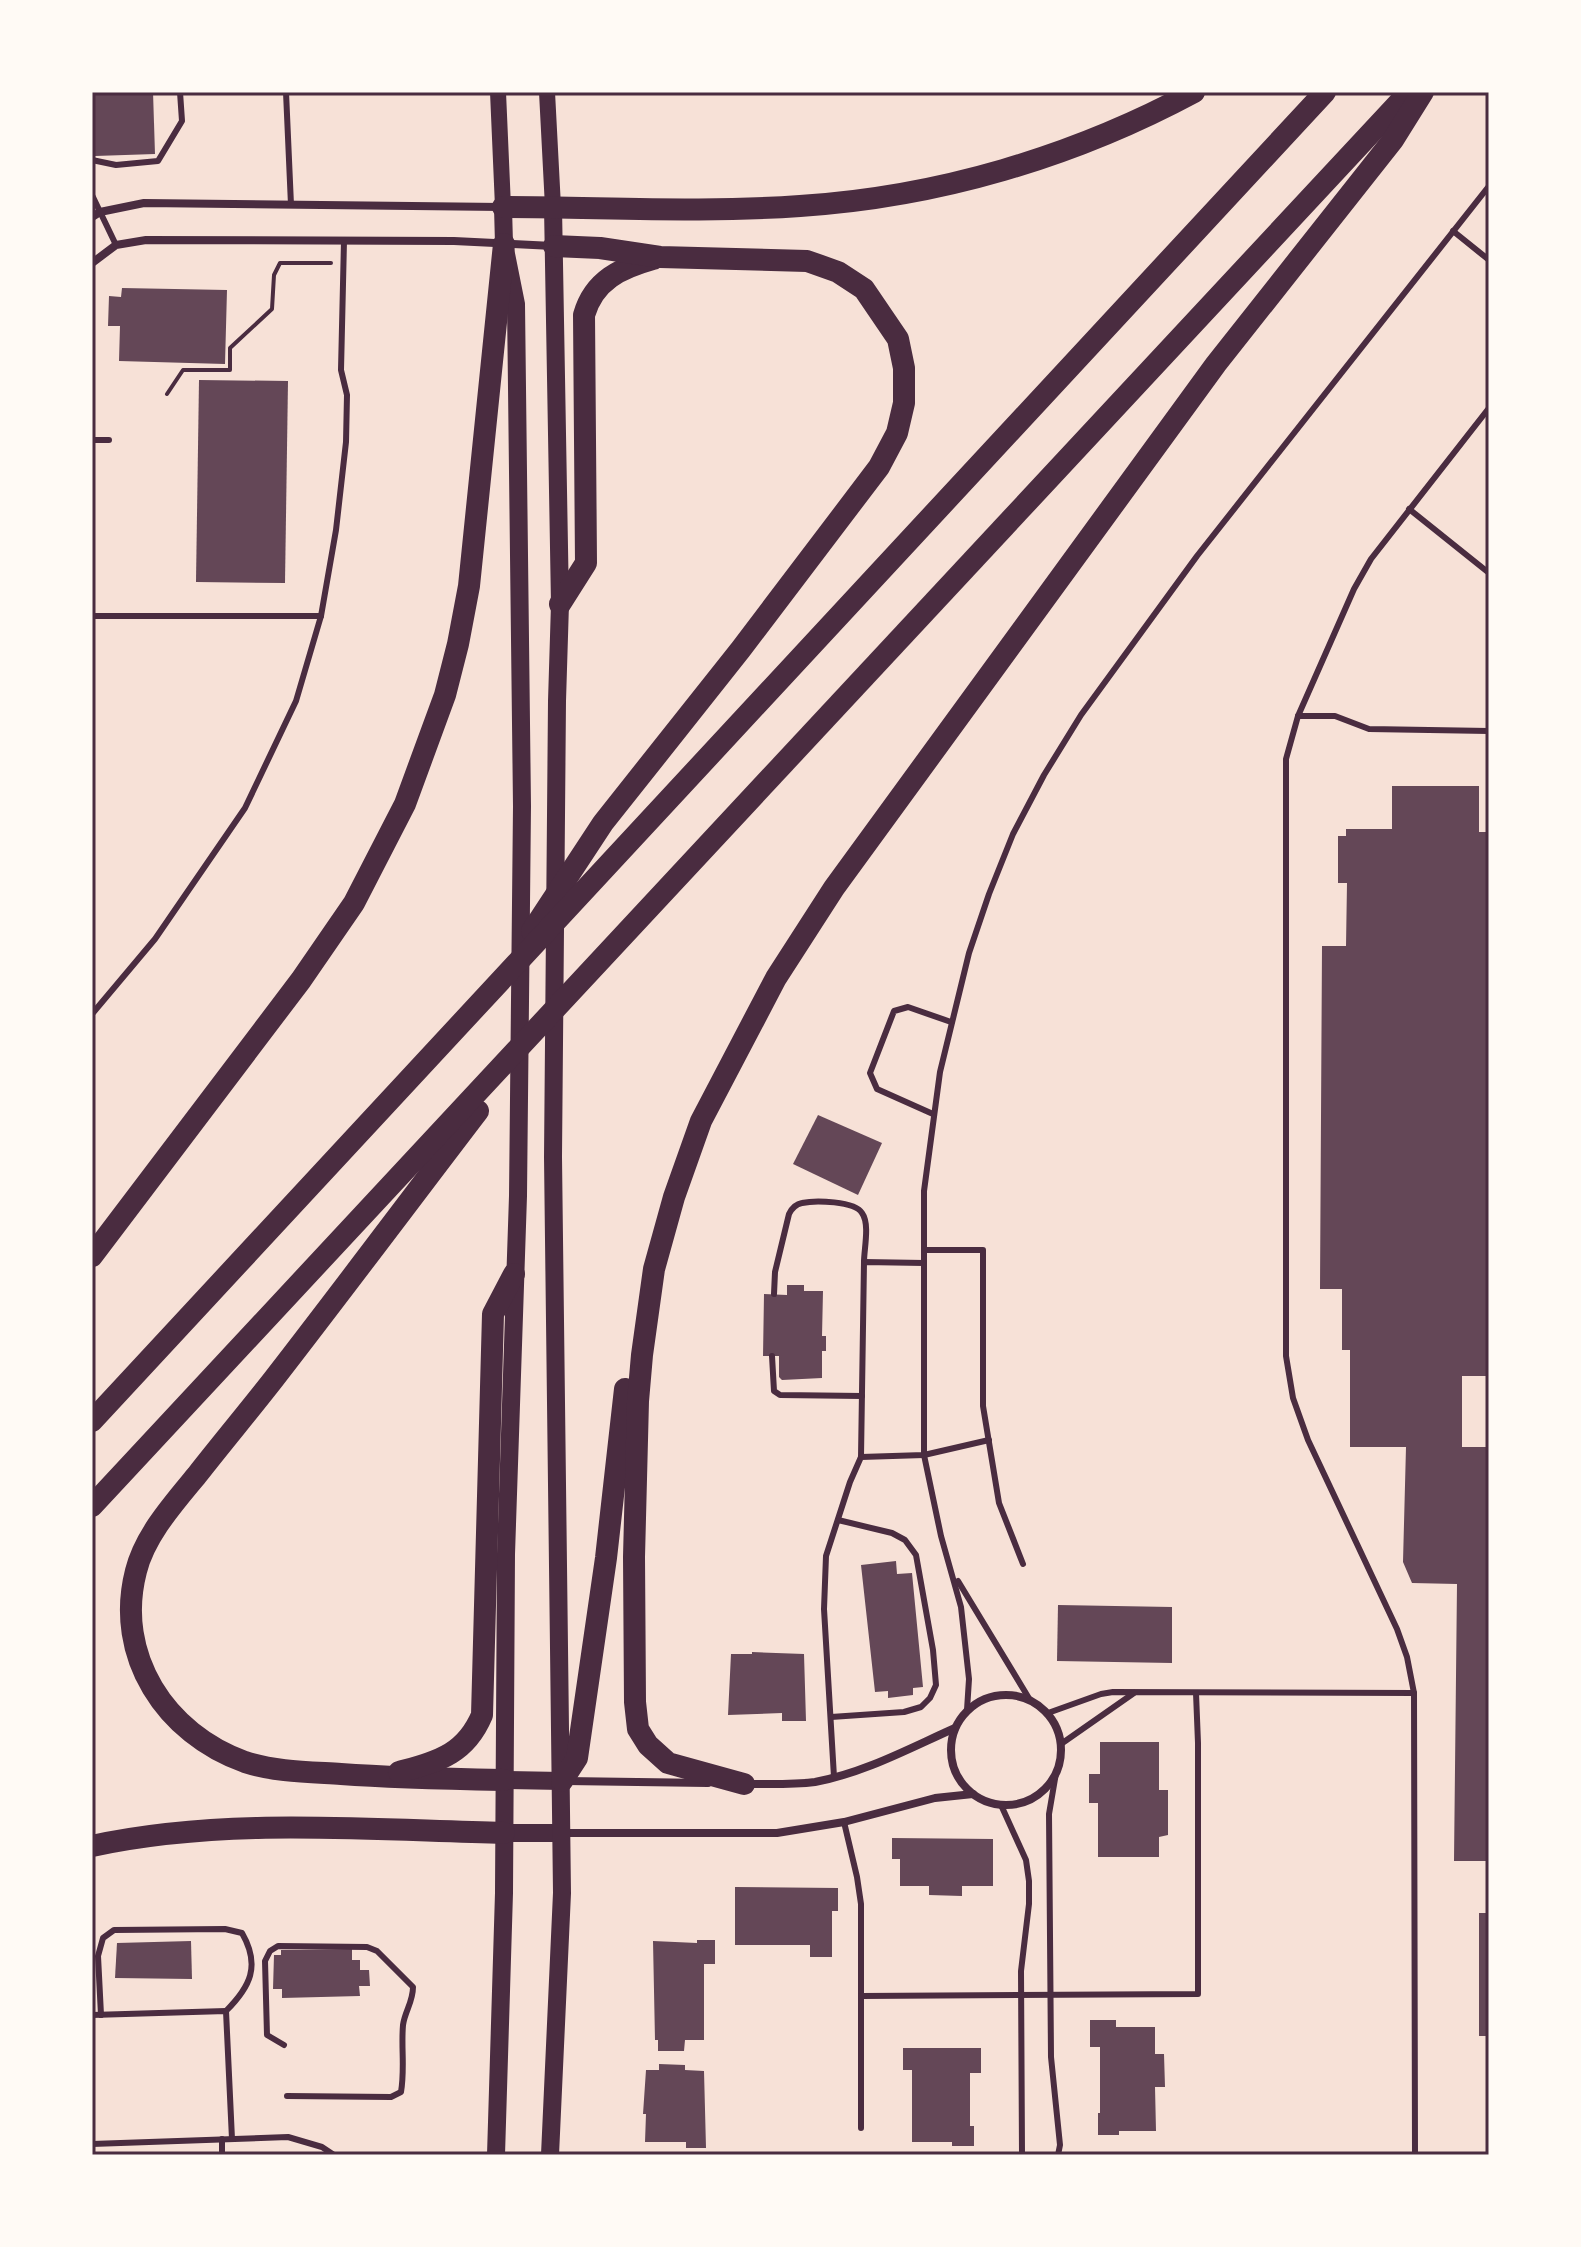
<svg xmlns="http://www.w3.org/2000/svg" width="1581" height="2247" font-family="'PT Sans Narrow',sans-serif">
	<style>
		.building { fill: #644757 }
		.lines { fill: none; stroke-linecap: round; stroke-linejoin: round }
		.path { stroke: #4a2c40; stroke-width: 4 }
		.service { stroke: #4a2c40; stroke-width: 6 }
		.minor { stroke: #4a2c40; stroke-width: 8 }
		.secondary { stroke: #4a2c40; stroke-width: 16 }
		.primary { stroke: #4a2c40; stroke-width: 18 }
		.motorway { stroke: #4a2c40; stroke-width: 22 }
		.neatline { fill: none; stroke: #4a2c40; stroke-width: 3 }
	</style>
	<rect width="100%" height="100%" fill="#f7e1d7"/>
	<g class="building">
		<polygon points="93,92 153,92 155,154 95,156"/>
		<polygon points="122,288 227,290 225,364 119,361 120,326 108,326 109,296 121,297"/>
		<polygon points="199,380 288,381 285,583 196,582"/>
		<polygon points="1392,786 1479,786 1479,832 1489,832 1489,1376 1462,1376 1462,1447 1489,1447 1489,1861 1454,1861 1457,1584 1412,1583 1403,1562 1406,1447 1350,1447 1350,1350 1342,1350 1342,1289 1320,1289 1322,946 1346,946 1347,883 1338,883 1338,836 1346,836 1346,829 1392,829"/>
		<polygon points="818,1115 882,1143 858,1195 793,1164"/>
		<polygon points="787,1285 804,1285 804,1291 823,1291 822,1336 826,1336 826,1351 822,1351 822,1378 782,1380 779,1377 779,1356 763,1356 764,1294 787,1295"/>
		<polygon points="896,1561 897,1574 912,1573 923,1687 913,1688 913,1695 888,1698 888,1691 875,1692 861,1565"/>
		<polygon points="1058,1605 1172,1607 1172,1663 1057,1661"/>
		<polygon points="752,1652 804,1654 806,1721 782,1721 782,1713 728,1715 731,1654 752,1654"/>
		<polygon points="1100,1742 1159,1742 1159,1790 1168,1790 1168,1835 1159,1837 1159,1857 1098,1857 1098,1803 1089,1803 1089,1774 1100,1774"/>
		<polygon points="892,1838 993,1839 993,1886 962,1886 962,1896 929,1895 929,1886 900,1886 900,1859 892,1859"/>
		<polygon points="735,1887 838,1888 838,1911 832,1911 832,1957 810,1957 810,1945 735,1945"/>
		<rect x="1479" y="1913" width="10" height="123"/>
		<polygon points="697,1940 715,1940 715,1964 704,1964 704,2040 685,2040 684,2051 658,2051 658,2040 655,2040 653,1941 697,1943"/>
		<polygon points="191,1941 192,1979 115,1978 117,1943"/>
		<polygon points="352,1949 352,1960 360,1960 360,1970 369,1970 370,1986 359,1986 360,1996 282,1998 282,1989 273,1989 274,1955 281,1955 281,1950"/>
		<polygon points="1090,2020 1116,2020 1116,2027 1155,2027 1155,2054 1164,2054 1165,2087 1155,2087 1156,2131 1119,2131 1119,2135 1098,2135 1098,2113 1100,2113 1100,2047 1090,2047"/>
		<polygon points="903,2048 981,2048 981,2073 970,2073 970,2126 974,2126 974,2146 952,2146 952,2142 912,2142 912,2070 903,2070"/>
		<polygon points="659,2064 685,2065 685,2070 704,2071 706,2148 686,2148 686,2142 645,2142 646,2114 643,2114 646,2070 659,2070"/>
	</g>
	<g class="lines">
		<polyline class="path" points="167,394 183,370 230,370 230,348 272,309 274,275 280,263 331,263"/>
		<g class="service">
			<polyline points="286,92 291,205"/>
			<polyline points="92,160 116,165 158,161 182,121 180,92"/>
			<polyline points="92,195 116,245"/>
			<polyline points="1453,231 1489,260"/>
			<polyline points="92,440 109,440"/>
			<polyline points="1409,509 1489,573"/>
			<polyline points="92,616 321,616"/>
			<polyline points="1298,716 1335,716 1369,729 1489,731"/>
			<polyline points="92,1014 155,939 245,808 296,701 321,616 336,530 346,442 347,395 341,370 344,241"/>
			<polyline points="933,1114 877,1089 870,1073 894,1011 908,1007 951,1022"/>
			<polyline points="924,1250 983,1250 983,1406 999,1503 1023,1564"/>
			<path d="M774,1294l1,-22 14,-58c3,-6 7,-10 13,-11 13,-3 53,-2 60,10 8,11 2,36 2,49"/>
			<polyline points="772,1356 774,1391 780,1395 862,1396"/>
			<polyline points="861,1457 864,1262 924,1263"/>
			<polyline points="958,1581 1030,1700"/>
			<polyline points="967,1710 969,1679 961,1607 941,1536 924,1455 924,1191 940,1072 969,953 989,894 1013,834 1044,775 1081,715 1197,556 1489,186"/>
			<polyline points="1048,1713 1101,1694 1113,1692 1414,1693"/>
			<polyline points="831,1717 904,1712 921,1707 930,1698 936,1685 933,1650 916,1555 905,1540 892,1533 838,1520"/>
			<polyline points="1061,1744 1134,1693"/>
			<polyline points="1056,1773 1049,1814 1051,2057 1060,2145 1058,2155"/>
			<polyline points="834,1777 824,1609 826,1556 850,1482 861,1457 924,1455 989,1440"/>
			<polyline points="1001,1805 1026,1860 1029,1881 1029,1904 1021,1971 1022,2155"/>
			<polyline points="844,1822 857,1877 861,1904 861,2128"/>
			<polyline points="861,1996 1198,1994 1198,1743 1196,1693"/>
			<polyline points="92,2015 226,2011 232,2139"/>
			<path d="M101,2015l-3,-59 5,-18 11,-8 111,-1 17,4c19,33 8,54 -16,78"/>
			<path d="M284,2045l-17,-10 -2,-74 5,-10 8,-5 89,1 10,4 36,36c0,15 -8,24 -10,38 -2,22 2,44 -2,67l-10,5 -104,-1"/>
			<polyline points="222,2139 222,2155"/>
			<polyline points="92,2144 288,2137 322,2147 334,2155"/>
			<polyline points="1415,2155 1414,1693 1407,1657 1397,1629 1308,1440 1293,1398 1286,1356 1286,759 1298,716 1354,589 1371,559 1489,408"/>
		</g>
		<g class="minor">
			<polyline points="92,217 100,212 144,203 502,207"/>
			<polyline points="92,263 116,245 146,240 454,241 553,246"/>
			<circle cx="1006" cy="1750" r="55"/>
			<polyline points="566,1781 708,1783"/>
			<path d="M746,1784c23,0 46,1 69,-2 49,-9 95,-34 140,-54"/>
			<polyline points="563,1833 777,1833 844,1822 935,1798 973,1794"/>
		</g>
		<g class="secondary">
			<polyline points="498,92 503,207"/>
			<polyline points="547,92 553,207"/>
		</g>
		<g class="primary">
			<polyline points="504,1780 562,1781"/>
			<polyline points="504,1833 562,1833"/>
			<polyline points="496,2155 504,1893 506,1554 518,1196 522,806 516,304 504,244 503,207"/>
			<polyline points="550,2155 562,1893 553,1157 557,701 560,604 553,207"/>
		</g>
		<g class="motorway">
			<path d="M503,207c98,0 200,6 297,-1 138,-9 273,-49 394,-114"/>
			<path d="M560,604l26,-41 -2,-248c10,-35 37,-47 69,-56"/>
			<polyline points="532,931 603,823 741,649 879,467 897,433 904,403 904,368 898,339 864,289 838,272 807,261 660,257 600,248 554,246"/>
			<path d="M478,1111c-68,89 -136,180 -205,269 -25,32 -51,63 -76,95 -23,28 -52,60 -61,96 -22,85 30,163 109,191 31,10 64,10 96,12 54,4 109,5 163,6"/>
			<polyline points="92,1256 301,980 354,903 405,804 445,695 458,644 469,586 504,244"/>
			<polyline points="92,1421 1325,92"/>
			<polyline points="92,1506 1409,92"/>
			<path d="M399,1772c39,-11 66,-17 83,-57l11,-401 21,-40"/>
			<polyline points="562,1781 577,1758 606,1558 625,1389"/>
			<polyline points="744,1784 668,1763 648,1745 638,1729 635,1702 634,1557 638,1401 642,1355 654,1269 674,1197 701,1121 776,978 834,888 1216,364 1393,140 1423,92"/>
			<path d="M92,1846c133,-29 277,-16 412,-13"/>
		</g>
	</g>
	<rect width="1581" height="2247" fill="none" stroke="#fffaf5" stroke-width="188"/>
	<rect x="94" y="94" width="1393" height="2059" class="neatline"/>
</svg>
